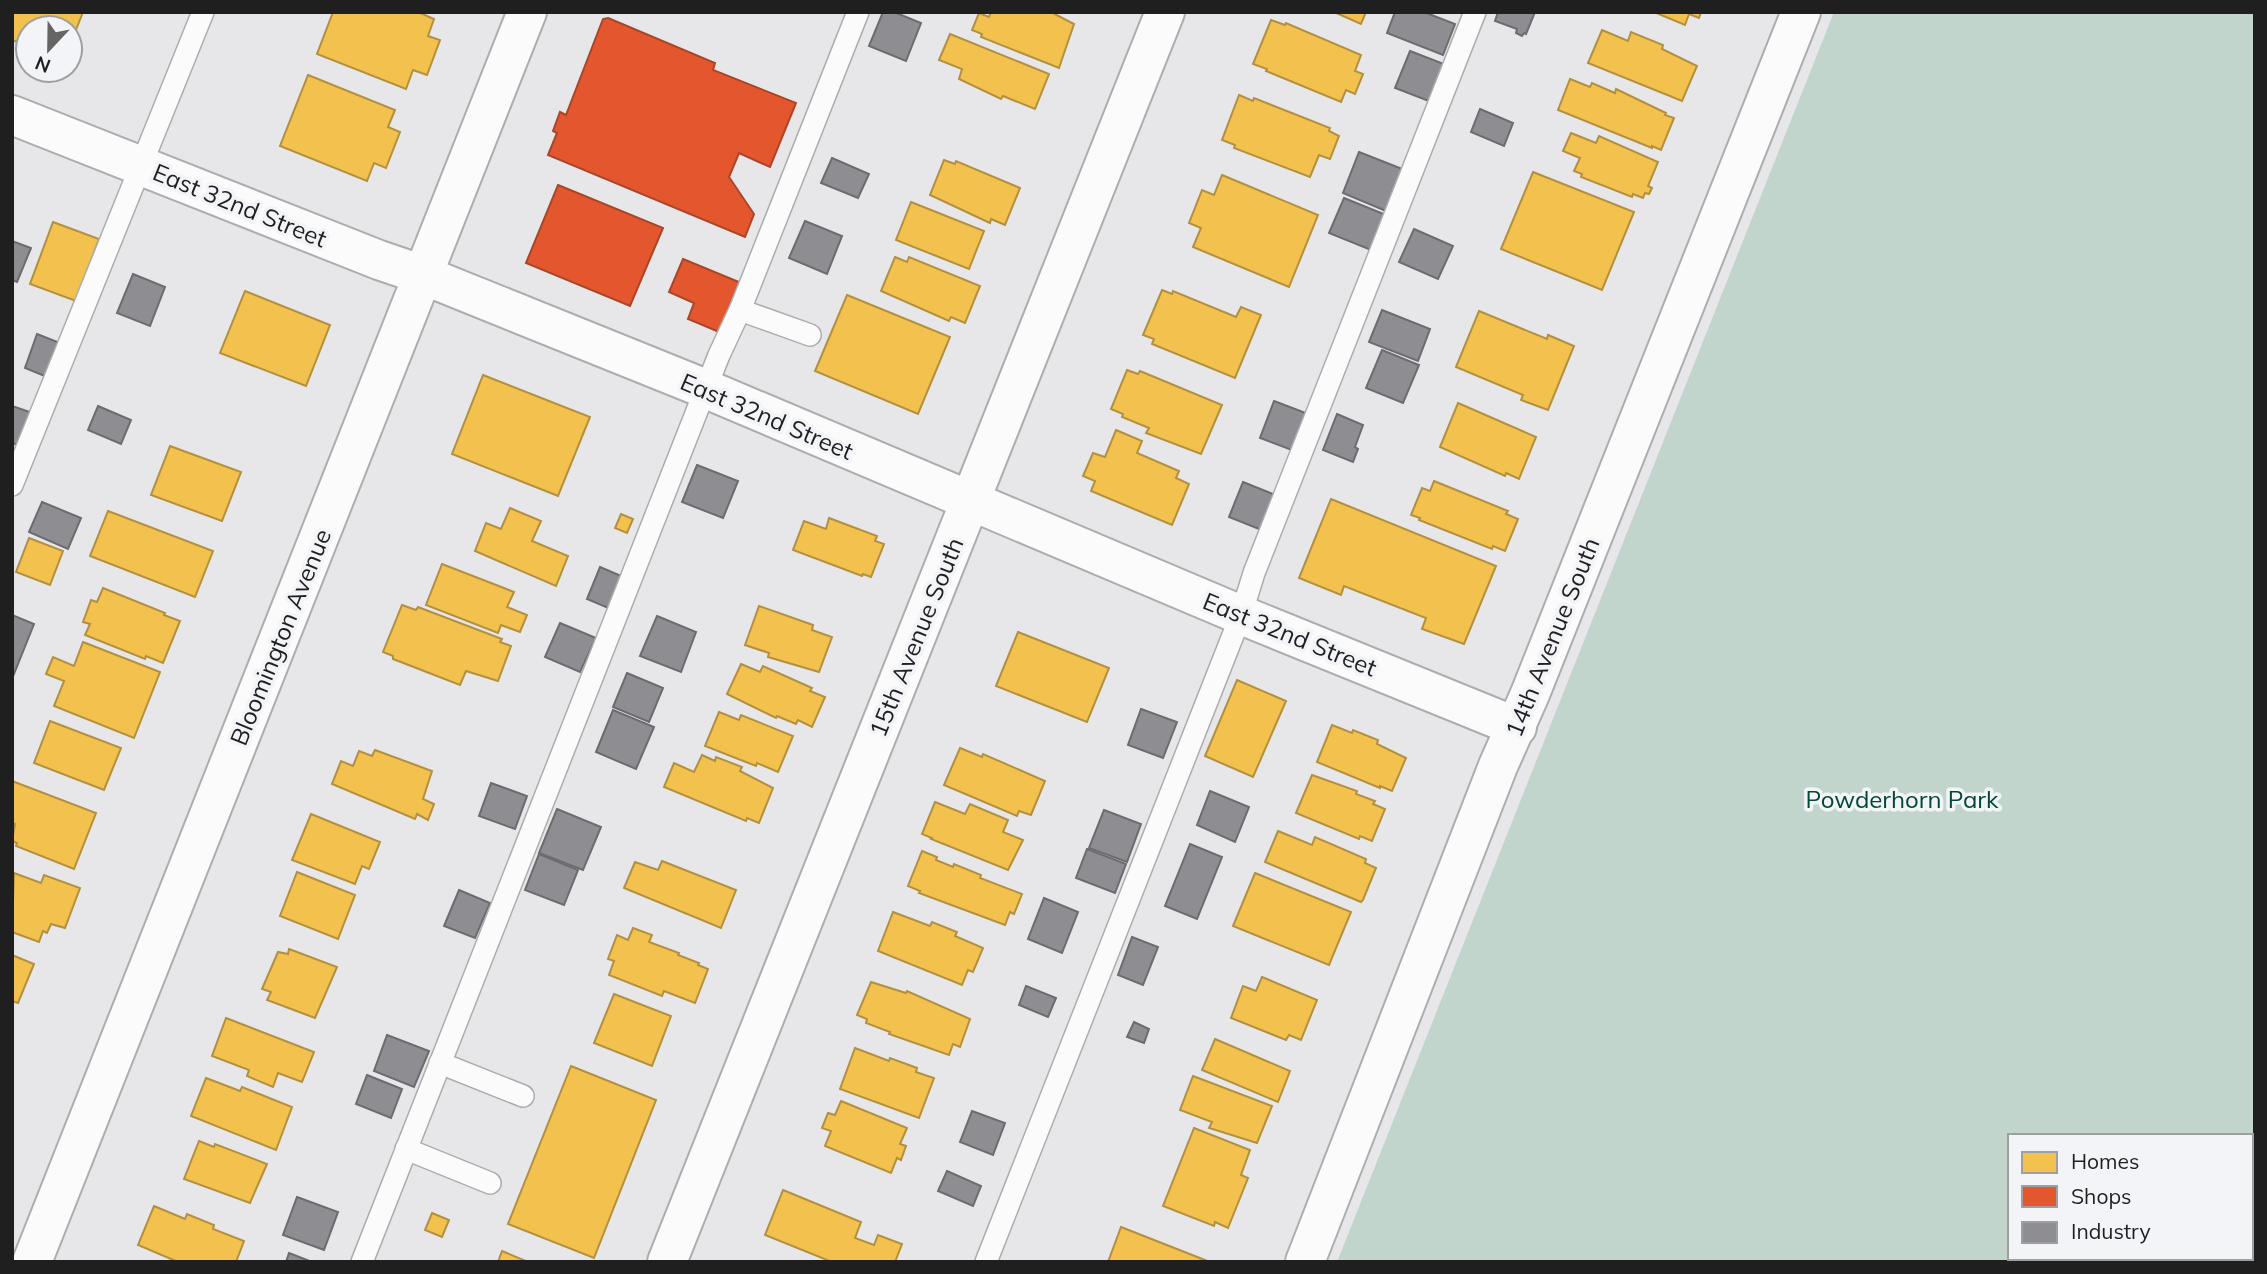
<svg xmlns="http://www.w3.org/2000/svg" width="2267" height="1274" font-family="Mulish,sans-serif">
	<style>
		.green { fill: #c2d5cd; fill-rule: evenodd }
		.homes { fill: #f2c14e; stroke: #b39040; stroke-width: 2 }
		.shops { fill: #e4572e; stroke: #a9462a; stroke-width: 2 }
		.industry { fill: #8d8d92; stroke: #6c6c70; stroke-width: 2 }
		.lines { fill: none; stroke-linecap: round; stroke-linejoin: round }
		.lane-casing { stroke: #acadae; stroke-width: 24 }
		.street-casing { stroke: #acadae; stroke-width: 42 }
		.secondary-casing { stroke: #acadae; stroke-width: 42 }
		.lane { stroke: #fbfbfc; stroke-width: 21 }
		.street { stroke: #fbfbfc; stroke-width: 38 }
		.secondary { stroke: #fbfbfc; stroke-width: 38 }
		.labels { text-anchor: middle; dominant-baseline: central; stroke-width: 7; stroke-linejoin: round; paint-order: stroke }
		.street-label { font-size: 24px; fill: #1f1f20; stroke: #f3f4f7 }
		.park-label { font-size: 24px; fill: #004932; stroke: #f3f4f7 }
	</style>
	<rect width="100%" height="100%" fill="#e7e7e9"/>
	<path class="green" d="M1834,12h421v1250h-918zM2010,1136h241v122h-241z"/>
	<g class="homes">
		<polygon points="12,12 83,12 70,45 70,28 28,28 28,46 12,40"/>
		<polygon points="333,12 418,12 434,19 428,36 440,40 427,75 413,70 406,89 317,54"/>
		<polygon points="991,12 1051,12 1074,24 1059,68 981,37 982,34 972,30 979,13 989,17"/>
		<polygon points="1334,12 1366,12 1361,24"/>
		<polygon points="1654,12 1701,12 1699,18 1689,14 1685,25"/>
		<polygon points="1271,20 1285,25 1286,23 1361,55 1355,71 1363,74 1355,94 1346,90 1341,102 1266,71 1267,69 1253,64"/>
		<polygon points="1602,30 1628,41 1631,32 1663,45 1662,49 1697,66 1682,101 1588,63"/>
		<polygon points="950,34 1049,74 1035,109 1003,96 1001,99 959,79 962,69 939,60"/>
		<polygon points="308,75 395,110 388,127 400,132 386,168 374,163 367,181 280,146"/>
		<polygon points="1570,79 1590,87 1592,83 1615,93 1616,89 1666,113 1665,115 1674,118 1661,150 1652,146 1652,148 1558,110"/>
		<polygon points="1239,95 1253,101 1254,98 1330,128 1329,131 1339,136 1330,159 1319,155 1310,177 1234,148 1235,145 1222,140"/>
		<polygon points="1571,133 1596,143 1599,136 1658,162 1648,186 1652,188 1649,194 1645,193 1643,198 1633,194 1632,197 1581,177 1582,174 1574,171 1580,158 1563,151"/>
		<polygon points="944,160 955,164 956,161 1020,188 1005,225 991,219 990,223 930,195"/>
		<polygon points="1533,172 1634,212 1602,290 1501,249"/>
		<polygon points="1222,175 1318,215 1289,287 1193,247 1201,228 1189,223 1202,190 1214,195"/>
		<polygon points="911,202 984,231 969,269 896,240"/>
		<polygon points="53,222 99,239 76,301 30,284"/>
		<polygon points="895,257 907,262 909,257 980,286 965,323 951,317 949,321 881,291"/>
		<polygon points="1162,290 1172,294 1173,291 1236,317 1241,307 1261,315 1235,378 1152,344 1154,339 1143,335"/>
		<polygon points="245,291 330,325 306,386 220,353"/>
		<polygon points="847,295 950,337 918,414 815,371"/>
		<polygon points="1479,311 1547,339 1548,335 1574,346 1548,410 1521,400 1523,395 1456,367"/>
		<polygon points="1127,370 1138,374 1140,371 1222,405 1201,454 1146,433 1149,428 1122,417 1123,414 1111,409"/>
		<polygon points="483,375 590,417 558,496 452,454"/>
		<polygon points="1458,403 1536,437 1519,479 1506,473 1505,476 1440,447"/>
		<polygon points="1116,430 1142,441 1137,453 1179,471 1176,478 1189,484 1172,525 1091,491 1095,481 1083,476 1093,453 1105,457"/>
		<polygon points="170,446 241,472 222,521 151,495"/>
		<polygon points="1434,481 1508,511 1506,514 1518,519 1505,551 1493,546 1492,549 1419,520 1420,518 1411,515 1422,488 1430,491"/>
		<polygon points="1331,499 1496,566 1464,644 1422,629 1426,618 1344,586 1341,595 1299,578"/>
		<polygon points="510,508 541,521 532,541 568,556 556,586 475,551 486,523 501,529"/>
		<polygon points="108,511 213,551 195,597 90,556"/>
		<polygon points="621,514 633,519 627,533 615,528"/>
		<polygon points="829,518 877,536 875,541 884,544 871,577 863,574 862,576 793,550 804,521 826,529"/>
		<polygon points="29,538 63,551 50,585 16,572"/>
		<polygon points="442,564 514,592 507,607 527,615 520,632 501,625 498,633 426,605"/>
		<polygon points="103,588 165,613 164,615 180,621 163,663 146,656 145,659 85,635 90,624 83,622 91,600 97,602"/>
		<polygon points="402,605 416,610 418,607 502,639 500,642 511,646 498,681 466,671 460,685 393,659 393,656 383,652"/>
		<polygon points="759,606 813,625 812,630 832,637 819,672 768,657 769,653 745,645"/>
		<polygon points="1018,632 1109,668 1087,722 996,686"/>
		<polygon points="83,642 160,672 134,738 54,706 64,681 46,674 53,657 74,666"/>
		<polygon points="741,664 760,672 763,666 812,688 810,691 825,697 812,727 798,720 796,724 777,716 776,718 727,694"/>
		<polygon points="1237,680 1286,701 1253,777 1205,756"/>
		<polygon points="719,712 739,720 741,715 793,736 778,772 757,763 756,766 705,746"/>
		<polygon points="50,721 121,748 104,790 34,763"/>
		<polygon points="1332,725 1352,733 1353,730 1378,740 1377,744 1406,758 1392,791 1380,786 1380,788 1317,762"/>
		<polygon points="960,748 982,757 983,754 1045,781 1031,815 1019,811 1017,816 944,785"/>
		<polygon points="375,750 432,771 423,799 434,804 428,820 417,814 415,819 332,784 341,761 353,766 359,751 372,756"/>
		<polygon points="702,755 715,761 716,757 742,767 740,771 773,788 759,823 747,818 746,821 664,787 674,763 694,772"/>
		<polygon points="1312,775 1357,791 1356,794 1375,801 1373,804 1385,809 1372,841 1360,836 1359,839 1296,813"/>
		<polygon points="12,781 96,813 74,869 16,846 17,843 12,841 15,824 12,822"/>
		<polygon points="935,802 965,814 970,804 1008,820 1003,832 1023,840 1008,870 931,839 932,838 922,834"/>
		<polygon points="311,814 380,842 369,869 362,866 355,884 292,860"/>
		<polygon points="1278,831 1312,845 1315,837 1366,859 1365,863 1376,868 1363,900 1361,902 1265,862"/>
		<polygon points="922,851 937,857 936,860 953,867 954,864 981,875 980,878 1022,894 1014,914 1010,912 1005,925 919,893 920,891 908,886"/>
		<polygon points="662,861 736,890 721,928 624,888 635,862 658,870"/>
		<polygon points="297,872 355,895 338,939 280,916"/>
		<polygon points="14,873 41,883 44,875 80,888 65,928 51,924 47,933 43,931 39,942 12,932"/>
		<polygon points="1255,873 1351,912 1329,965 1233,926"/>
		<polygon points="893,912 930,926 932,922 957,932 955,936 983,948 973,972 968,970 962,985 878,951"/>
		<polygon points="633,928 652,935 649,942 679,953 678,955 699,963 698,965 708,969 695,1003 664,991 662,996 609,975 614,961 608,959 617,935 628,940"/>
		<polygon points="289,949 337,967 315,1018 267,1000 271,992 262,989 278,952 288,954"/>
		<polygon points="12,955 34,964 18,1003 12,1001"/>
		<polygon points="1262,977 1317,1000 1301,1040 1289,1035 1286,1040 1231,1018 1243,986 1256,991"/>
		<polygon points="871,982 906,993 907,991 970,1019 960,1047 953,1044 949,1055 889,1034 890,1032 866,1023 867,1019 857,1015"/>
		<polygon points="614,994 671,1016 652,1066 594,1043"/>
		<polygon points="226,1018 314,1052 302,1082 278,1073 273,1087 247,1076 249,1070 212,1056"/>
		<polygon points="1215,1039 1290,1071 1278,1102 1202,1070"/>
		<polygon points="855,1048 889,1061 890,1058 917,1068 916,1072 934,1078 919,1118 840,1089"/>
		<polygon points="571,1066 656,1100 594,1258 508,1224"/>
		<polygon points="1193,1076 1272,1106 1257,1143 1209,1128 1212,1122 1180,1110"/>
		<polygon points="206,1078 240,1091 242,1087 292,1107 276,1150 191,1116"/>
		<polygon points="841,1101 907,1128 900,1144 906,1146 901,1160 897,1158 891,1173 825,1146 831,1131 822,1128 828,1113 835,1115"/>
		<polygon points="1194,1128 1250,1150 1241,1175 1248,1178 1228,1228 1215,1222 1214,1226 1163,1206"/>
		<polygon points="199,1141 214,1147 215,1144 267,1164 250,1203 184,1179"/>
		<polygon points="783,1190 861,1222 855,1238 874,1245 878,1235 902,1244 895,1262 832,1262 765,1235"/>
		<polygon points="154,1206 185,1219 187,1214 214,1225 213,1229 244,1241 236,1262 178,1262 138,1245"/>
		<polygon points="432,1213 449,1220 442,1237 425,1230"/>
		<polygon points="1121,1227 1210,1262 1108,1262"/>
		<polygon points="502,1251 528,1262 498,1262"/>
	</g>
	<g class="shops">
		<polygon points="608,18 715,63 713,70 796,103 770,167 739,153 729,177 754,214 745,237 548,155 557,133 553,131 560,112 566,115 603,19"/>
		<polygon points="558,185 663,228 630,306 526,263"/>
		<polygon points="683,259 739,282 719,332 688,319 694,303 669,292"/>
	</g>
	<g class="industry">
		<polygon points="883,12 894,12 921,23 906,61 869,46"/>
		<polygon points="1395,12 1424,12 1455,24 1443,55 1387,33"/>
		<polygon points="1498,12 1535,12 1526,34 1524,33 1522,36 1516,33 1517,29 1495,21"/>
		<polygon points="1410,51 1449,66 1434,103 1395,88"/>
		<polygon points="1480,109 1513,123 1504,146 1471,132"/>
		<polygon points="1359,152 1410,172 1393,214 1343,193"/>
		<polygon points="832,158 869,174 858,198 821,183"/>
		<polygon points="1344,198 1391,217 1376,252 1329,233"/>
		<polygon points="805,221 842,236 827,274 789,258"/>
		<polygon points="1414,229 1453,246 1438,279 1399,262"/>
		<polygon points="12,241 31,248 17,282 12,280"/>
		<polygon points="133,274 165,287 150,326 117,313"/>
		<polygon points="1382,310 1430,329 1418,361 1369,342"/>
		<polygon points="37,334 60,343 47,377 25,368"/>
		<polygon points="1382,350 1419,365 1403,403 1366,388"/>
		<polygon points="1274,401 1311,415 1297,452 1260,438"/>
		<polygon points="12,406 30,412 17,445 12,443"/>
		<polygon points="98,406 131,420 121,444 88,430"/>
		<polygon points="1337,414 1363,425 1355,447 1358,449 1353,462 1323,450"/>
		<polygon points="697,465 738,481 723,518 682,502"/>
		<polygon points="1243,482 1278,496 1264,531 1229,517"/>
		<polygon points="42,502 81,518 68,549 29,532"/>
		<polygon points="600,567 626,578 613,610 587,599"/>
		<polygon points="12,615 34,624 12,679"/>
		<polygon points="657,616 696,632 681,672 640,656"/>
		<polygon points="560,623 596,638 580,672 545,657"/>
		<polygon points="627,673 663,688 649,722 613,707"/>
		<polygon points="1141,709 1177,722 1163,758 1128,745"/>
		<polygon points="613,710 654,727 636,769 596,752"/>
		<polygon points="491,783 527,796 515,829 479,816"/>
		<polygon points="1210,791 1249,807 1235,842 1197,825"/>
		<polygon points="557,809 601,827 583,870 539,853"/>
		<polygon points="1104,810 1141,824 1127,862 1089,848"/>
		<polygon points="1190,844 1222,857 1197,919 1165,906"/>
		<polygon points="1087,849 1126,864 1115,893 1076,878"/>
		<polygon points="539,854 578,870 564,905 525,890"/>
		<polygon points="459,890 490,903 475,938 444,926"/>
		<polygon points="1044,898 1078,912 1062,953 1028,939"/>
		<polygon points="1132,937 1158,947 1143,985 1118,975"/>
		<polygon points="1026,986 1056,998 1048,1017 1019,1005"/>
		<polygon points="1134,1022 1149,1029 1144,1043 1127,1037"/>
		<polygon points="387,1035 429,1051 414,1087 374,1071"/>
		<polygon points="367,1075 402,1089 391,1118 356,1104"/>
		<polygon points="972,1111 1005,1123 993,1155 960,1142"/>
		<polygon points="947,1171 981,1186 973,1206 938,1191"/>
		<polygon points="297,1197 338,1212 324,1250 283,1235"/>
		<polygon points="289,1253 312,1262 286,1262"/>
	</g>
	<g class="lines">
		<g class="lane-casing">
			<g id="lane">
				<polyline points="740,310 810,335"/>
				<polyline points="12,485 203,12"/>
				<polyline points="440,1063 523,1096"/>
				<polyline points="406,1149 490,1183"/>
				<polyline points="362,1262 719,355 740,310 858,12"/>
				<polyline points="986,1262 1241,615 1254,573 1475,12"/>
			</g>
		</g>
		<g class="street-casing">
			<g id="street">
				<polyline points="12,115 379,260 423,275 706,389 1241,615 1517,727"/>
				<polyline points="667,1262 1165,12"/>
				<polyline points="1305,1262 1498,766 1530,694 1801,12"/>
			</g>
		</g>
		<g class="secondary-casing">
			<polyline id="secondary" points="32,1262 527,12"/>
		</g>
		<use href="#lane" class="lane"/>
		<use href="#street" class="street"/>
		<use href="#secondary" class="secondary"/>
	</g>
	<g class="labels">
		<g class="street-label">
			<text transform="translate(240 205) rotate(22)">East 32nd Street</text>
			<text transform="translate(767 416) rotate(23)">East 32nd Street</text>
			<text transform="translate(1290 634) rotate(22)">East 32nd Street</text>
			<text transform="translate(280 637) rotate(-68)">Bloomington Avenue</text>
			<text transform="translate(916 637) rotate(-68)">15th Avenue South</text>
			<text transform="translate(1552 637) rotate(-68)">14th Avenue South</text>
		</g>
		<g class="park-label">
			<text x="1902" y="799">Powderhorn Park</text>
		</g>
	</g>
	<rect width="2267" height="1274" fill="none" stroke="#1f1f20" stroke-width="28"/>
	<rect x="2008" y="1134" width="245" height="126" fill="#f3f4f7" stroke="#9e9fa1" stroke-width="2"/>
	<rect x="2022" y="1152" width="35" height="21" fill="#f2c14e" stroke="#9e9fa1" stroke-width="2"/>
	<text x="2071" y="1169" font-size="21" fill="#1f1f20">Homes</text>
	<rect x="2022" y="1186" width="35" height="21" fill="#e4572e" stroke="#9e9fa1" stroke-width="2"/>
	<text x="2071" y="1204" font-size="21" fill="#1f1f20">Shops</text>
	<rect x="2022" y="1222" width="35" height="21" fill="#8d8d92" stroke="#9e9fa1" stroke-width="2"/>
	<text x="2071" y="1239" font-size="21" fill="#1f1f20">Industry</text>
	<g transform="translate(49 49) rotate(202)"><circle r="33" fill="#f3f4f7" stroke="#9e9fa1" stroke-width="2"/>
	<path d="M0-5L12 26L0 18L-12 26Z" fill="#656566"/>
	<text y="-10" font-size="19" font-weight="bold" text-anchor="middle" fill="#1f1f20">N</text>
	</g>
</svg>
